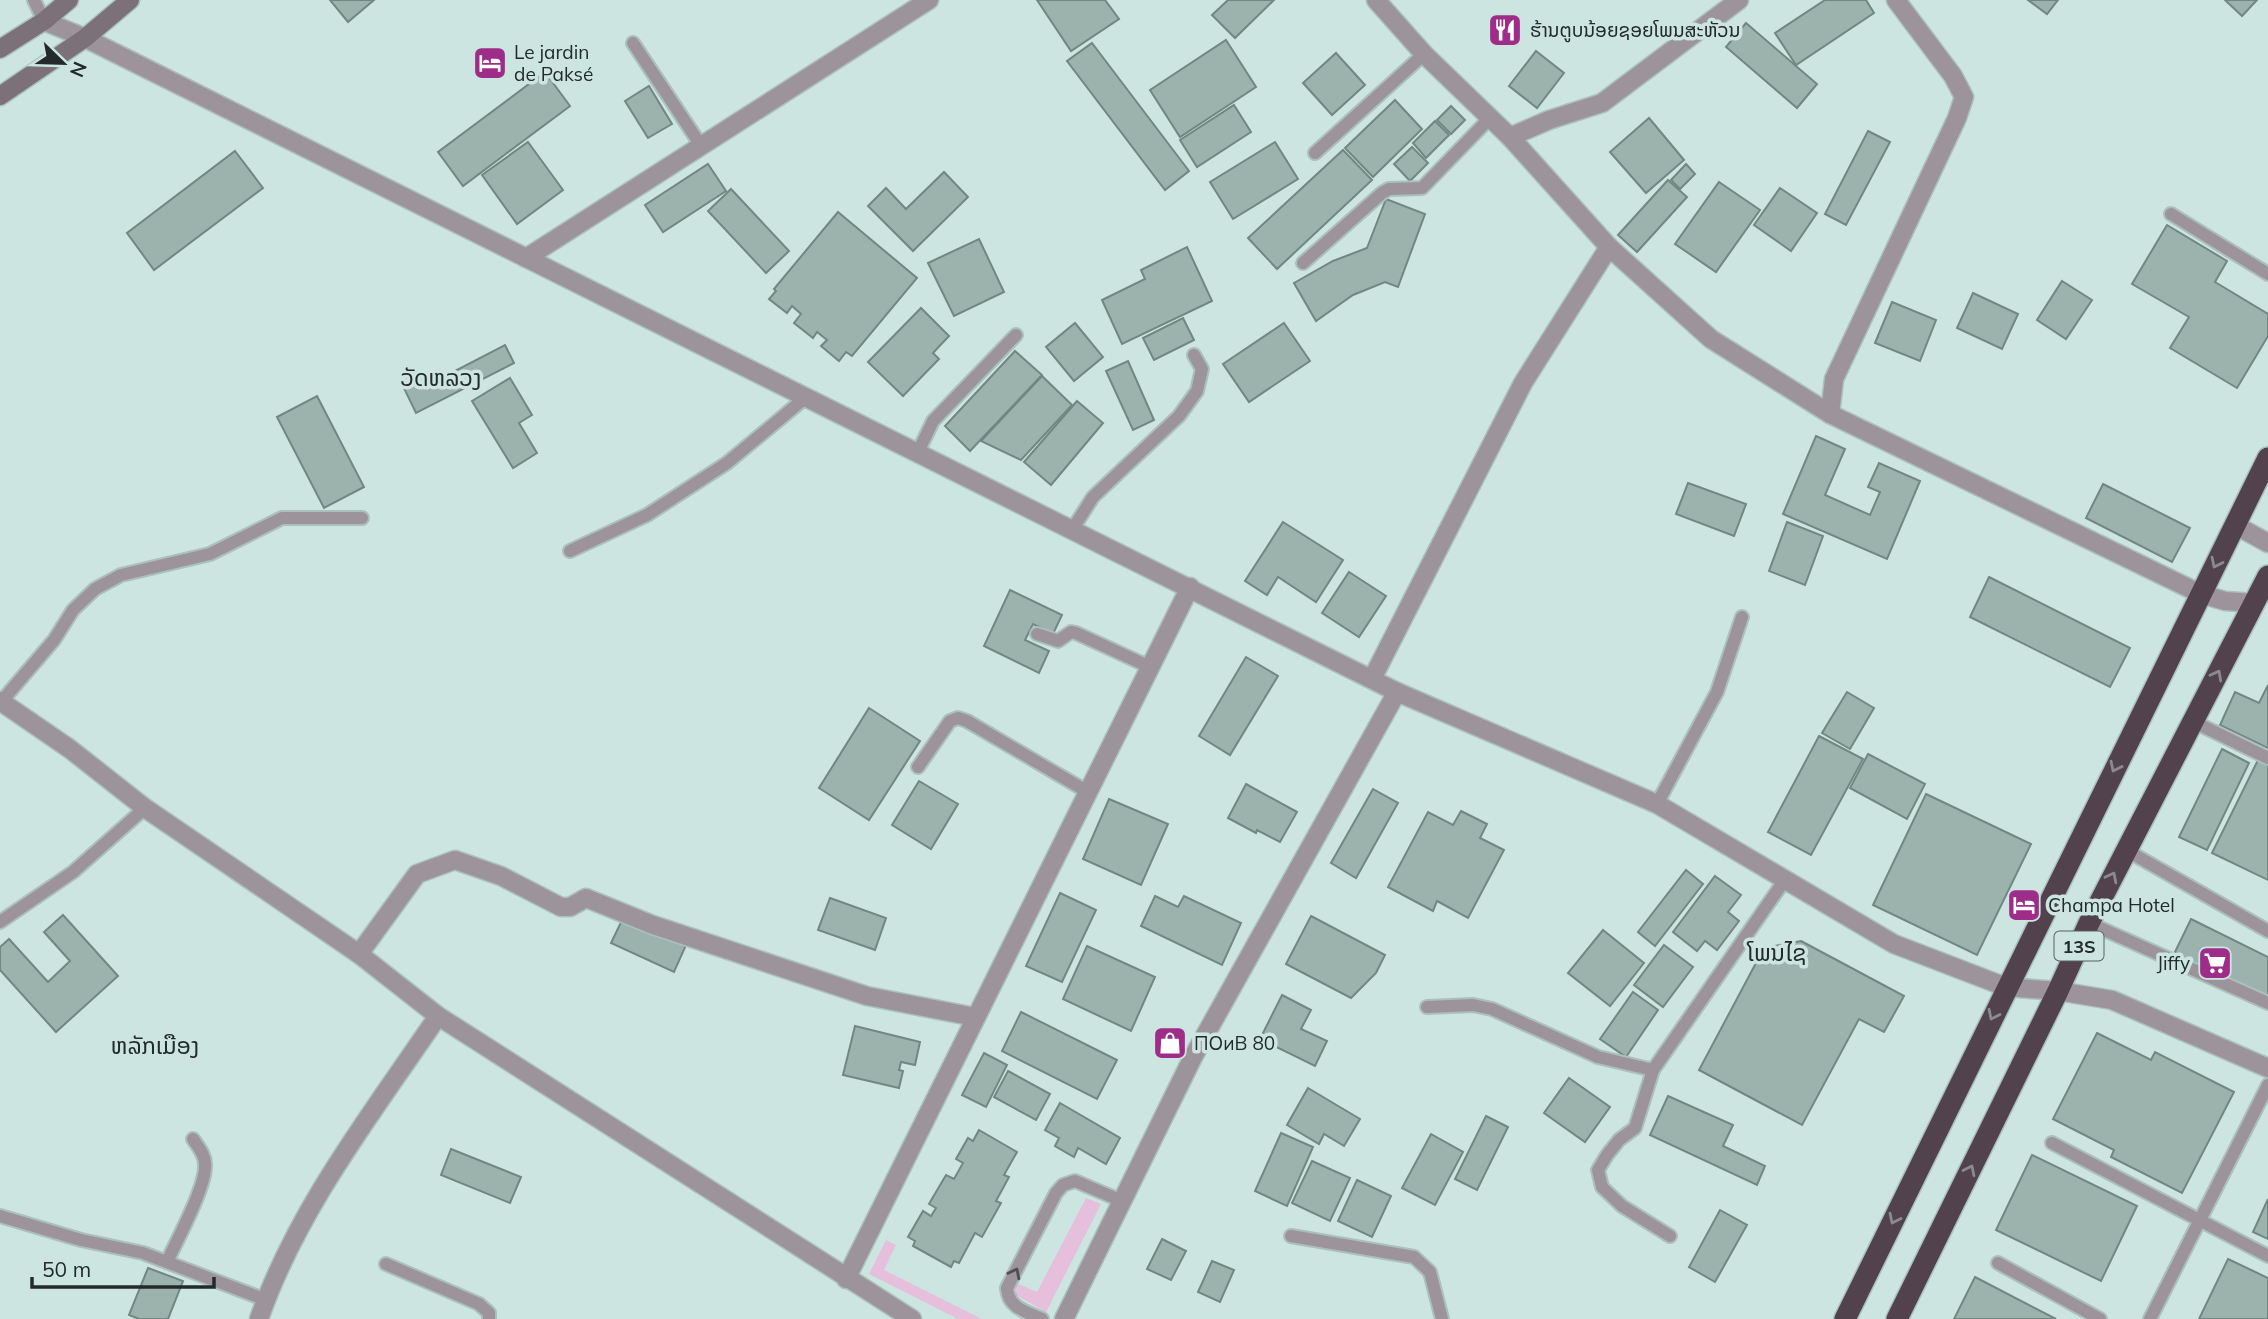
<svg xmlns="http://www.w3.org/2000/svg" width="2268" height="1319" font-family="Mulish,'Noto Sans Lao',sans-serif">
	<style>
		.green { fill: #e5bfdb }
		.building { fill: #9cb3ad; stroke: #718782; stroke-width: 2 }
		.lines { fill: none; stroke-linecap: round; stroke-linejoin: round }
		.lane-casing { stroke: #abc0bb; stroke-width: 16 }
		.street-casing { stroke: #abc0bb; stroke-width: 21 }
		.secondary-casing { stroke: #abc0bb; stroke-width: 21 }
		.highway-casing { stroke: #abc0bb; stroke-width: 24 }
		.lane { stroke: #9c949a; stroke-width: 12 }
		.street { stroke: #9c949a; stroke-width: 18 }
		.secondary { stroke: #7c7178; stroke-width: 18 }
		.highway { stroke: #51424d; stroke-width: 21 }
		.oneway { stroke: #898b8f }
		.oneway2 { stroke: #4d5051 }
		.labels { text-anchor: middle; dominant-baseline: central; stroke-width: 7; stroke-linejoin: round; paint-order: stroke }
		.shield { fill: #cde5e0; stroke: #556360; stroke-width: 2 }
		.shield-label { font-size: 18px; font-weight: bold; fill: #222b29 }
		.poi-label { font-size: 19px; fill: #222b29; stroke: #cde5e0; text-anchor: start }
		.quarter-label { font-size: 23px; fill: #222b29; stroke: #cde5e0 }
	</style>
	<rect width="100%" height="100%" fill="#cde5e0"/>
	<g class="green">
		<polygon points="1086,1198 1101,1204 1046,1312 1016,1295 1016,1283 1037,1292"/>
		<polygon points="886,1240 896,1245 884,1270 982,1319 958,1319 869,1274"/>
	</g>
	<g class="building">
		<polygon points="330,0 374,0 348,22"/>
		<polygon points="1037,0 1105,0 1119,19 1071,51"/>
		<polygon points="1228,0 1274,0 1235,38 1212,15"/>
		<polygon points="1825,0 1866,0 1874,13 1796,65 1775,33"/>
		<polygon points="2028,0 2058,0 2047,14"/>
		<polygon points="2225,0 2257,0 2242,16"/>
		<polygon points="1746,23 1817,84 1797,108 1726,47"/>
		<polygon points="1226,40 1256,87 1180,137 1150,90"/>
		<polygon points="1092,43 1189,171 1165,190 1067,61"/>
		<polygon points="1536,51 1564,73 1537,108 1509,86"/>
		<polygon points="1336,53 1365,85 1332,115 1303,83"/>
		<polygon points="545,72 570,106 463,186 438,152"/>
		<polygon points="649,86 672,124 648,138 625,101"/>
		<polygon points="1395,100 1422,129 1373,177 1345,148"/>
		<polygon points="1234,105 1251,132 1197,167 1180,140"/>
		<polygon points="1451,106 1465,120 1451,134 1437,120"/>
		<polygon points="1649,118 1684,160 1646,193 1610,152"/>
		<polygon points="1435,121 1449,135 1426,158 1413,143"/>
		<polygon points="1868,131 1890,142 1846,225 1825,214"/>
		<polygon points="528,142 563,190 517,224 482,175"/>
		<polygon points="1275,142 1298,179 1233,219 1210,182"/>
		<polygon points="1412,147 1428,163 1410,181 1394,164"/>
		<polygon points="1343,150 1372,180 1277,269 1248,238"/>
		<polygon points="235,151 263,188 154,270 127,233"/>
		<polygon points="708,164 726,191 663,232 645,205"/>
		<polygon points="1686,164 1695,174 1680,189 1671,180"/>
		<polygon points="944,172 968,197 913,251 868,206 886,188 906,209"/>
		<polygon points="1668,180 1687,197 1637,252 1618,235"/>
		<polygon points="1719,182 1760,210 1716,272 1675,244"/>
		<polygon points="1780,188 1817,213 1791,251 1754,225"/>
		<polygon points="731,189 789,251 766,273 708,211"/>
		<polygon points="1386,199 1425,214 1398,287 1385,282 1353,295 1316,321 1294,283 1333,261 1367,248"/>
		<polygon points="838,212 917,278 852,356 846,352 839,361 821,346 827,340 817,332 813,338 794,323 801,314 792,306 787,313 769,299 776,291 774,289"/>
		<polygon points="2167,225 2227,261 2215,282 2268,314 2268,336 2237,388 2170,348 2189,317 2132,284"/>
		<polygon points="979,239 1004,292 954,316 928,263"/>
		<polygon points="1187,247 1212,301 1122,344 1102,300 1145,279 1141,270"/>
		<polygon points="2062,281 2092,300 2066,339 2037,320"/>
		<polygon points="1973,293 2018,314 2002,349 1957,328"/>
		<polygon points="1892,302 1936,320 1920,361 1875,343"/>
		<polygon points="921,308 949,336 933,353 939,359 903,396 868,362"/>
		<polygon points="1183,318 1194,340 1154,360 1143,338"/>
		<polygon points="1075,323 1103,357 1074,381 1046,347"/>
		<polygon points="1284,323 1310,361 1249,402 1223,364"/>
		<polygon points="505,345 514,363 416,413 401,382 423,371 430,384"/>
		<polygon points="1015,351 1042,375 970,451 945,426"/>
		<polygon points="1128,361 1154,420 1133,430 1106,371"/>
		<polygon points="1042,376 1072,405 1021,460 981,441"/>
		<polygon points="510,378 532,415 519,423 537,453 513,468 472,401"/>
		<polygon points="317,396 364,487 324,508 277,417"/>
		<polygon points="1077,401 1103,423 1051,485 1024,462"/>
		<polygon points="1816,436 1845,449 1825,495 1870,515 1880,492 1868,487 1879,463 1920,481 1887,559 1783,514"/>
		<polygon points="1688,483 1746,504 1734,536 1676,514"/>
		<polygon points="2103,484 2190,528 2172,562 2086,518"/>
		<polygon points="1283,522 1343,560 1316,602 1278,577 1267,595 1245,581"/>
		<polygon points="1787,522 1823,536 1805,585 1769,571"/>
		<polygon points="1349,572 1386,596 1359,637 1322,613"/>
		<polygon points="1989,577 2130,648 2110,687 1970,617"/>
		<polygon points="1010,590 1062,615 1053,634 1033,624 1025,640 1049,651 1039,673 984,646"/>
		<polygon points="1246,657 1278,676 1230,755 1199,736"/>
		<polygon points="2268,685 2268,748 2220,725 2235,692 2259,703"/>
		<polygon points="1847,692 1874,708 1850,749 1822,733"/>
		<polygon points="869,708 920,741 869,820 819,788"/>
		<polygon points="1819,736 1863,759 1811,855 1768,832"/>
		<polygon points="2222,749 2249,763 2207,850 2179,837"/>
		<polygon points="1868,754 1925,784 1907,819 1850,788"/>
		<polygon points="2258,760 2268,764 2268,880 2212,853"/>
		<polygon points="919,781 958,804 931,849 892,825"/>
		<polygon points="1246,784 1297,812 1280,842 1257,830 1256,833 1228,818"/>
		<polygon points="1373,789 1398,803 1356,878 1331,863"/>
		<polygon points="1926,794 2031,844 1977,955 1873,905"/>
		<polygon points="1109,799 1168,824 1141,885 1083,859"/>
		<polygon points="1461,811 1487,824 1480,838 1504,850 1468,918 1437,901 1433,911 1388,887 1428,812 1453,825"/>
		<polygon points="1686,870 1703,884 1655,946 1638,932"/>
		<polygon points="1715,876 1741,895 1728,912 1739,921 1717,950 1705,941 1697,951 1673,932"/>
		<polygon points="1060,893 1096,910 1062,982 1026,966"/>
		<polygon points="1155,896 1178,907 1184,896 1241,923 1222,965 1141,926"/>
		<polygon points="830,898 886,918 875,950 818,930"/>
		<polygon points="63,915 118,976 56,1032 0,970 0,947 9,939 48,982 70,961 44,932"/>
		<polygon points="624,916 686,945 674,972 611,943"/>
		<polygon points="1311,916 1385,955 1376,973 1351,998 1286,964"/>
		<polygon points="2191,919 2268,957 2268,999 2174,954"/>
		<polygon points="1603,930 1644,963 1610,1006 1568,973"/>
		<polygon points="1801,941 1904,996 1884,1032 1859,1019 1802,1125 1699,1070 1764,948"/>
		<polygon points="1664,945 1693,967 1663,1007 1634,985"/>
		<polygon points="1087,946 1155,977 1131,1031 1063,999"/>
		<polygon points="1633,992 1658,1010 1626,1057 1600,1039"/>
		<polygon points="1282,995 1311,1010 1301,1029 1327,1041 1315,1066 1260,1039"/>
		<polygon points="1021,1012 1117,1060 1097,1099 1002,1051"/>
		<polygon points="855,1026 920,1042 915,1065 901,1062 899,1070 903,1071 899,1088 843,1075"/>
		<polygon points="2097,1033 2151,1060 2155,1052 2234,1092 2182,1193 2111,1157 2114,1150 2053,1119"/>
		<polygon points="984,1053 1007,1065 986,1107 962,1095"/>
		<polygon points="1008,1071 1050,1094 1036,1120 994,1097"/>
		<polygon points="1569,1078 1610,1107 1585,1142 1544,1113"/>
		<polygon points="1308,1088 1360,1119 1344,1146 1324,1134 1319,1144 1287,1125"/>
		<polygon points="1668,1096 1733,1125 1723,1146 1765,1166 1757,1185 1650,1135"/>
		<polygon points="1060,1103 1120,1138 1106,1164 1078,1148 1074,1157 1055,1146 1059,1138 1045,1130"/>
		<polygon points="1486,1116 1508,1127 1477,1190 1455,1179"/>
		<polygon points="979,1130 1017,1152 1004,1175 1009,1177 996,1201 1001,1203 982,1237 975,1233 959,1263 954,1261 951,1267 913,1246 915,1241 908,1237 923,1211 931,1216 936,1208 929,1204 946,1175 954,1179 963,1163 956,1159 968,1138 973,1141"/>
		<polygon points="1281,1133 1313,1147 1287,1206 1255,1191"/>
		<polygon points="1431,1134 1463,1152 1435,1205 1402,1188"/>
		<polygon points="451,1149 521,1177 510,1203 441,1175"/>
		<polygon points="2032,1155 2137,1206 2101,1281 1996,1230"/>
		<polygon points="1312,1161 1350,1178 1330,1221 1292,1203"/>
		<polygon points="1357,1180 1391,1196 1372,1237 1338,1221"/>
		<polygon points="2268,1199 2268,1239 2253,1232"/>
		<polygon points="1720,1210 1747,1225 1715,1282 1689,1267"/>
		<polygon points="1162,1239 1186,1251 1171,1280 1147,1269"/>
		<polygon points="2228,1259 2268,1278 2268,1319 2199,1319"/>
		<polygon points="1212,1261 1234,1270 1220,1302 1198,1292"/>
		<polygon points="148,1268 183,1281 168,1319 139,1319 129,1315"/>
		<polygon points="1975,1277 2056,1319 1954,1319"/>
	</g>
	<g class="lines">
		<g class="lane-casing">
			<g id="lane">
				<polyline points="34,0 44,21"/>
				<polyline points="633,43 702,147"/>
				<polyline points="1315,153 1424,54"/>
				<polyline points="2171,214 2268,274"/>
				<polyline points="1303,263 1382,193 1389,189 1422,188 1490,118"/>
				<polyline points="917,454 933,421 1016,335"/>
				<polyline points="1072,530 1093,497 1179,416 1197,391 1202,369 1194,355"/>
				<polyline points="570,551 647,515 727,463 805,398"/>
				<polyline points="1037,634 1058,641 1071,632 1076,633 1150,667"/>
				<polyline points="1,702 54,640 73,610 95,589 121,575 210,554 282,518 362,518"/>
				<polyline points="2192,721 2268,758"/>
				<polyline points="918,767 950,721 958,718 967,721 1088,792"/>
				<polyline points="1657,804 1717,692 1742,617"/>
				<polyline points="2126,850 2268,931"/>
				<polyline points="0,922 73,872 145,808"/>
				<polyline points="2089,923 2268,1003"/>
				<polyline points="1427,1007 1473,1005 1492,1009 1598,1057 1653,1070"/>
				<polyline points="2052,1143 2268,1256"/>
				<polyline points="0,1216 81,1240 143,1253 266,1300"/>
				<polyline points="1291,1236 1414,1257 1430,1272 1442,1319"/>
				<polyline points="1670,1236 1622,1206 1602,1187 1598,1170 1607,1155 1619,1140 1635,1128 1653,1070 1784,881"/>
				<path d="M167,1262c10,-22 40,-77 38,-98 0,-10 -7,-17 -12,-25"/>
				<polyline points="1998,1263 2100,1319"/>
				<polyline points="386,1264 479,1304 489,1313 489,1319"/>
				<path d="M1042,1319c-15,-7 -34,-11 -35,-31l49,-95 7,-8 12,-4 47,20"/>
				<polyline points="2150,1319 2268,1085"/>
			</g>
		</g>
		<g class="street-casing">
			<g id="street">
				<polyline points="1376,0 1424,54 1510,137 1609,247"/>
				<polyline points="44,21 85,38 1397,692 1657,804 1894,944 2006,987 2058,991 2112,1000 2268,1068"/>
				<polyline points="1510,137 1549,120 1602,103 1739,0"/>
				<polyline points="526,258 929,0"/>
				<polyline points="1830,414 1834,379 1957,118 1964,97 1953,76 1896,0"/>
				<polyline points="2235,525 2268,543"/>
				<polyline points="1372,679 1523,383 1609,247 1711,339 1830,414 2201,594 2225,601 2255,603"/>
				<polyline points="0,701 70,749 145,808 359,954 438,1016 912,1319"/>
				<polyline points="359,954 417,874 455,860 501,876 561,907 570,907 586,898 653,925 867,996 975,1017"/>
				<polyline points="846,1279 1190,587"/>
				<path d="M259,1319c38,-110 114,-207 179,-303"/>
				<polyline points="1064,1319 1193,1057 1397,692"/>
			</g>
		</g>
		<g class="secondary-casing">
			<g id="secondary">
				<polyline points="0,49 44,21 69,0"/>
				<polyline points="0,96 85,38 130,0"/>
			</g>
		</g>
		<g class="highway-casing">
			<g id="highway">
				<polyline points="1845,1319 2268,458"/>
				<polyline points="1897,1319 2058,991 2089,923 2268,576"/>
			</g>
		</g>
		<use href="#lane" class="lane"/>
		<use href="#street" class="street"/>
		<use href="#secondary" class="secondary"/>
		<use href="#highway" class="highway"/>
	</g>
	<defs><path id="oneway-chevron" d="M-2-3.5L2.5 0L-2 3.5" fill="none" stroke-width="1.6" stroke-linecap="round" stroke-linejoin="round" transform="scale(1.75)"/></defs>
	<g class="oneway">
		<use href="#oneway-chevron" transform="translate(2216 563) rotate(116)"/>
		<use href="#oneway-chevron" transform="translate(2217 675) rotate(-62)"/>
		<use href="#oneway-chevron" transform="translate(2115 767) rotate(116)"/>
		<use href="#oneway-chevron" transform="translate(2112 877) rotate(-63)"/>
		<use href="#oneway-chevron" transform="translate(1993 1015) rotate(116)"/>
		<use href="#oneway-chevron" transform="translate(1970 1170) rotate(-64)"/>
		<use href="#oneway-chevron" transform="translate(1894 1219) rotate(116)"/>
	</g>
	<use class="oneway2" href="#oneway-chevron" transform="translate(1015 1273) rotate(-63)"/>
	<defs>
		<g id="restaurant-square" transform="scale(1.75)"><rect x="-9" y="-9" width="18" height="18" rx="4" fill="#9e2d8a" stroke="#cde5e0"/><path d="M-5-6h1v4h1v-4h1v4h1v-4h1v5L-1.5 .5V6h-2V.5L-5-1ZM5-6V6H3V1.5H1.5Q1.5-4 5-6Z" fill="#fff"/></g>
		<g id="hotel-square" transform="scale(1.75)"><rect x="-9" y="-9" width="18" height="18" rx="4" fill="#9e2d8a" stroke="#cde5e0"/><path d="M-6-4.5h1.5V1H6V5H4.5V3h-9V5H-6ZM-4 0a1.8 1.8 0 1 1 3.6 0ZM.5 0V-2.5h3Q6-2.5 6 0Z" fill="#fff"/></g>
		<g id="supermarket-square" transform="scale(1.75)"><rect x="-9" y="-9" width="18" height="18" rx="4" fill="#9e2d8a" stroke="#cde5e0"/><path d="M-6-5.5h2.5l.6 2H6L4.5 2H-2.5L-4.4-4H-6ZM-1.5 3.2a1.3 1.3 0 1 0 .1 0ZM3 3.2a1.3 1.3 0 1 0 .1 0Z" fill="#fff"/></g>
		<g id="shop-square" transform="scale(1.75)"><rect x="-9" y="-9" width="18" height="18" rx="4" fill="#9e2d8a" stroke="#cde5e0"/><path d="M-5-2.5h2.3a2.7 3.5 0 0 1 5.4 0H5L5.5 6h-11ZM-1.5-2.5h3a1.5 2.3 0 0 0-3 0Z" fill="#fff"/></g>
	</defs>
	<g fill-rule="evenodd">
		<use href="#restaurant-square" x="1505" y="30"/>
		<use href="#hotel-square" x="490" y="63"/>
		<use href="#hotel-square" x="2024" y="905"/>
		<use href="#supermarket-square" x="2215" y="963"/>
		<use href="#shop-square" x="1170" y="1043"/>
	</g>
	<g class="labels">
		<rect class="shield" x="2054.5" y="931.5" width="49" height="29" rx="5"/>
		<g class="shield-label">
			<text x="2079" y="946">13S</text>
		</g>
		<g class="poi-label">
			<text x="1530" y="30">ຮ້ານຕູບນ້ອຍຊອຍໂພນສະຫັວນ</text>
			<text x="514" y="52">Le jardin<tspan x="514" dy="22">de Paksé</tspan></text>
			<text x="2048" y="905">Champa Hotel</text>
			<text x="2190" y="963" text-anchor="end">Jiffy</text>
			<text x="1194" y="1043">ПОиВ 80</text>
		</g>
		<g class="quarter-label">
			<text x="441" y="377">ວັດຫລວງ</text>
			<text x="1777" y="952">ໂພນໄຊ</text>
			<text x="155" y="1045">ຫລັກເມືອງ</text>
		</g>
	</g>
	<g transform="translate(63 63) rotate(113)" stroke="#cde5e0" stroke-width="5" paint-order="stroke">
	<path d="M0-5L12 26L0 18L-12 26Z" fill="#222b29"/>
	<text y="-10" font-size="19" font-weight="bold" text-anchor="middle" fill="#222b29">N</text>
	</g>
	<path d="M32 1277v10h182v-10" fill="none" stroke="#222b29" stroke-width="3.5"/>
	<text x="42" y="1277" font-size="21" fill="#222b29" stroke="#cde5e0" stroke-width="5" paint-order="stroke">50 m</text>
</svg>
